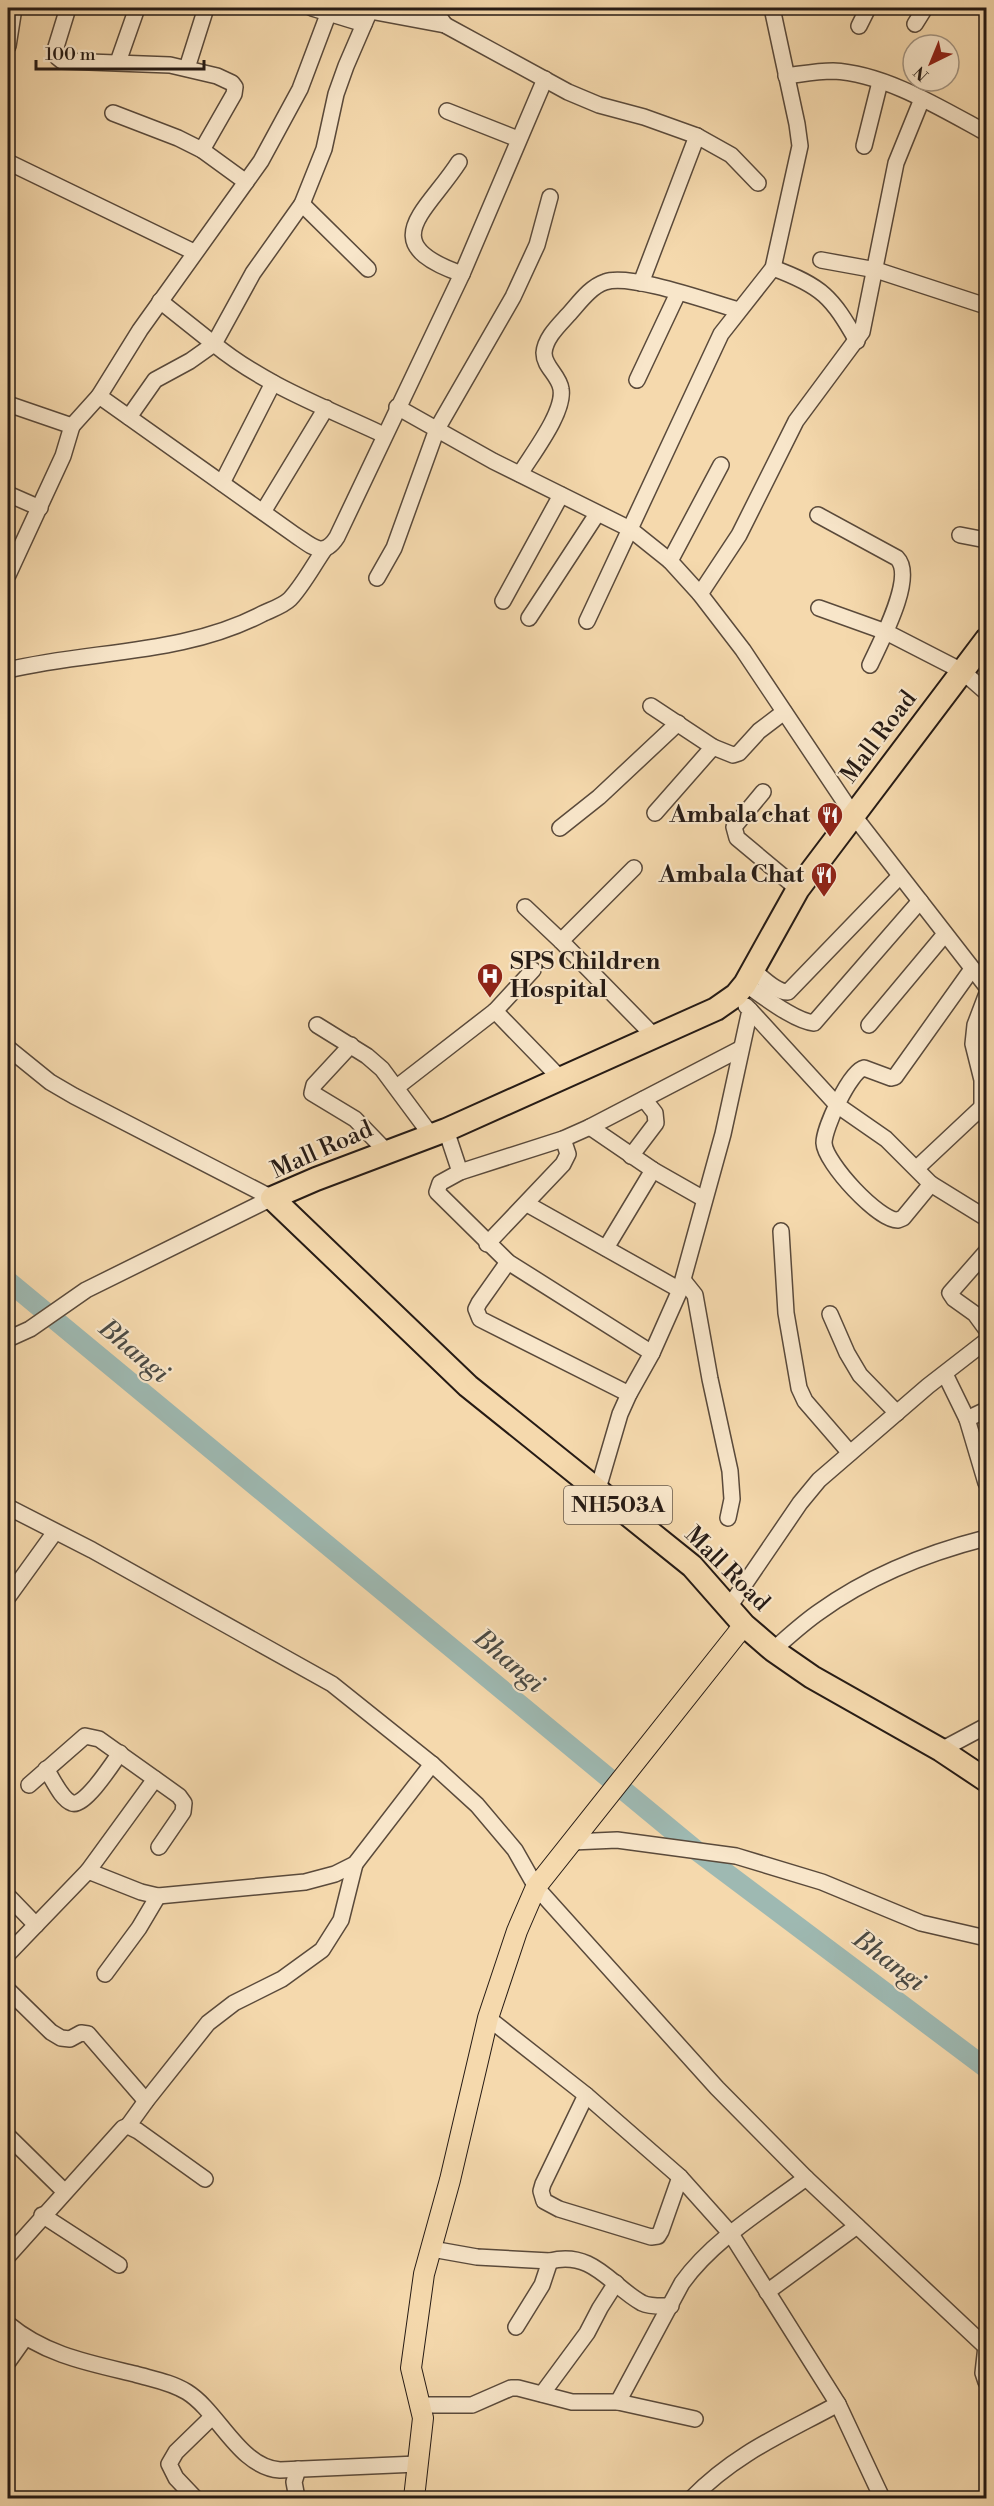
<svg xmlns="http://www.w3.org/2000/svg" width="994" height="2506" font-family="'Libre Bodoni',serif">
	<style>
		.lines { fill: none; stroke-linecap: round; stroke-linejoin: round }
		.river { stroke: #9eb9b2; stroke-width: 20 }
		.minor-casing { stroke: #5a4a3b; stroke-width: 18 }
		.major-casing { stroke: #261b15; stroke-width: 22 }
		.highway-casing { stroke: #261b15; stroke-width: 26 }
		.minor { stroke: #f8e6ca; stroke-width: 15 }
		.major { stroke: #f5d9ad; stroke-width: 20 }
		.highway { stroke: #f5d9ad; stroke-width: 22 }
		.labels { text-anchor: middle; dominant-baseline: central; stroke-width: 4.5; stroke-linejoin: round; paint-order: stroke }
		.shield { fill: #f8e6ca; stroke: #65584b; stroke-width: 1.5 }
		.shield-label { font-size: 22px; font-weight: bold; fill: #261b15 }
		.street-label { font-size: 24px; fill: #261b15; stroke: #f8e6ca }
		.poi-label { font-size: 24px; font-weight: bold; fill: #261b15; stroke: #f8e6ca; text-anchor: end }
		.water-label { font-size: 26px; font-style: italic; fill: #4a4a44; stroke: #f8e6ca }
	</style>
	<rect width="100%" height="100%" fill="#f5d9ad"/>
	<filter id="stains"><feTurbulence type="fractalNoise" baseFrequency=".00333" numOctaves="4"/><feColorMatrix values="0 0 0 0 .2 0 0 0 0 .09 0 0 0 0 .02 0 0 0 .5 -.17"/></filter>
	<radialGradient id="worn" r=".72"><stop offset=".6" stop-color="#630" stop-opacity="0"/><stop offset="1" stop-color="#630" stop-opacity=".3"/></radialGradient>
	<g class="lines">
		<polyline class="river" points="8,1281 697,1851 986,2068"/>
		<g class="minor-casing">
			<g id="minor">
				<polyline points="68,8 56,47 57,57 62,61 170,65 217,76 232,83 235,87 234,94 202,150"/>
				<polyline points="312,8 364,24"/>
				<path d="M371,8l-25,58 -10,28 -12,55 -22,55 -49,69 -39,71c50,41 113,64 170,91"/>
				<polyline points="433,8 445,25"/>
				<polyline points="370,11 445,25 568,92 599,105 644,117 697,136 731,155 758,183"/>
				<polyline points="915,24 925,8"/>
				<polyline points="859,26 868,8"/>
				<polyline points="8,46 14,8"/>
				<polyline points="118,62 137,8"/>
				<polyline points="187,68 206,8"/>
				<path d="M786,76c16,-2 31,-5 47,-5 50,2 106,36 150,60l3,-4"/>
				<polyline points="447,111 518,139"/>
				<polyline points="113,113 178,138 202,150 246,182"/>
				<polyline points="864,146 880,82"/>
				<polyline points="8,162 194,252"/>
				<path d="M459,162c-32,50 -86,81 3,112"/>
				<polyline points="302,204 368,269"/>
				<polyline points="821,260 876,270 986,306"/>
				<path d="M773,268c49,18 59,29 84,73"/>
				<polyline points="641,283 697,136"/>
				<polyline points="637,380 678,293"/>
				<polyline points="99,396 140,330 261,161 300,89 329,12"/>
				<polyline points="8,404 72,426 63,456 8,575"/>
				<polyline points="397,407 493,461 630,529 670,561 700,594 743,650 854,816 986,986"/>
				<polyline points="129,417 155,380 190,361 214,344 160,301"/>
				<path d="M72,426l27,-30 196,139c17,11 28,24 42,2l125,-263 83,-195"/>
				<path d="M520,474c12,-20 45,-62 41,-85 -2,-14 -17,-22 -17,-36 1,-15 15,-28 24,-38 11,-12 22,-28 37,-33 25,-9 105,20 133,28"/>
				<polyline points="222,483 273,383"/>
				<polyline points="8,494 40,508"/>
				<polyline points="263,512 326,408"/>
				<path d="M818,515l79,43c19,19 -17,85 -27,107"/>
				<polyline points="960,535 986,540"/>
				<polyline points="670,561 721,465"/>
				<polyline points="377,578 394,548 437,429 513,297 537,245 550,197"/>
				<polyline points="700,594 739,535 796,421 862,332 896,163 922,99"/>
				<polyline points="503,601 561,495"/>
				<polyline points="819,608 886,632 962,671 986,692"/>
				<polyline points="529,618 597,514"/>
				<polyline points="587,621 721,334 773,268 800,146 797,124 772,8"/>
				<path d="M8,670c84,-20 175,-15 254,-56 8,-4 21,-8 28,-15 13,-14 23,-33 34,-49"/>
				<polyline points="651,706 713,747 733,755 739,753 759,731 784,712"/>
				<polyline points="763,792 734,827 737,838 798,889"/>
				<polyline points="655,813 713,747"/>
				<polyline points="560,828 599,797 678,723"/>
				<polyline points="634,868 561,941 655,1037"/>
				<polyline points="525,907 561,941"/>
				<path d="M753,970c9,7 22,22 35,22l112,-116"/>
				<path d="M745,984c17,11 49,37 69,39l106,-122"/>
				<polyline points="986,996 975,1025 973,1044 982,1080 982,1107 986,1118"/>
				<path d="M750,1010l87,95 49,34 45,45 -28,34 -5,2c-19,1 -73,-57 -74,-77 0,-15 26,-72 40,-75l27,10 4,-1 77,-108"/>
				<polyline points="495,1011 561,1079"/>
				<polyline points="317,1025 367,1056 382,1069 431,1135"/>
				<polyline points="869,1025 945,934"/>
				<polyline points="351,1045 314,1085 312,1093 355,1119 386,1151"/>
				<polyline points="8,1048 50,1082 74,1096 272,1198"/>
				<polyline points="397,1087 495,1011 533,970"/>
				<polyline points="590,1127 563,1139 460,1172 440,1183 437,1192 508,1262 652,1353"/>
				<polyline points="446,1130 460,1172"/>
				<polyline points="631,1156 656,1123 655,1113 644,1099"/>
				<polyline points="917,1168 982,1107"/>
				<polyline points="931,1184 986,1218"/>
				<polyline points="704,1199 653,1170 590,1127 740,1049"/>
				<polyline points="527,1204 680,1290"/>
				<polyline points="781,1231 786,1313 799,1388 805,1401 850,1453"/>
				<polyline points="487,1244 563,1164 568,1154 563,1139"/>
				<polyline points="606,1248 653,1170"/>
				<polyline points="986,1252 950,1293 954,1299 975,1314 986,1329"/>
				<polyline points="508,1262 479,1303 476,1309 480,1319 629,1394"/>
				<polyline points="683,1280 695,1295 710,1379 730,1471 732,1499 728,1518"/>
				<polyline points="830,1314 847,1353 860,1375 897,1413"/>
				<polyline points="8,1339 30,1329 86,1290 272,1198"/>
				<polyline points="945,1374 967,1419"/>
				<polyline points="986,1410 967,1419 986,1483"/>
				<polyline points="598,1489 620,1414 629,1394 652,1353 680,1290 723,1134 750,1010 746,1006"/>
				<polyline points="8,1507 92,1550 332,1684 432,1764 477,1805 515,1850 536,1887 717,2088 806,2178 986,2347"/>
				<polyline points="8,1597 55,1532"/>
				<polyline points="729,1607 800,1503 819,1480 928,1386 986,1341"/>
				<path d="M773,1650c15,-13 30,-27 46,-38 50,-36 108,-59 167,-74"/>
				<polyline points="941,1750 986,1726"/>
				<path d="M46,1769c7,10 15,30 26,34 12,5 41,-40 48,-50"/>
				<polyline points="29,1785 85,1736 99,1739 179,1796 184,1803 183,1812 159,1847"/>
				<polyline points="572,1842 617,1840 736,1856 822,1882 921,1923 986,1938"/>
				<polyline points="88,1871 155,1779"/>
				<polyline points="8,1896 36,1925"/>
				<polyline points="8,1954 88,1871 141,1892 158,1896 305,1882 335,1874 355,1864 432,1764"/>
				<polyline points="105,1974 139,1928 158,1896"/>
				<polyline points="8,1990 51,2032 61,2038 70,2039 81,2033 88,2034 146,2101"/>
				<polyline points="488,2018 586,2095 680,2177 731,2234 838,2404 882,2498"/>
				<polyline points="586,2095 543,2184 541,2191 544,2201 559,2209 651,2237 658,2236 661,2231 680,2177"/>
				<polyline points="128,2126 146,2101 208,2023 234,2003 282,1979 322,1950 341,1920 355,1864"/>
				<polyline points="8,2136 64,2191"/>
				<polyline points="42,2215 119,2265"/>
				<polyline points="432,2249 477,2257 550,2261 542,2285 516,2327"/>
				<polyline points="8,2256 123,2128 128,2126 138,2131 205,2179"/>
				<path d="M550,2261c43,-11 61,25 92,42 8,4 20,3 29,3"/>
				<polyline points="767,2292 857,2226"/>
				<path d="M8,2324c37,31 81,39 127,50 17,5 36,8 52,18 32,20 52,75 93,78l137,-6"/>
				<polyline points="986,2346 983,2373 986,2382"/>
				<polyline points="8,2362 25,2338"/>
				<polyline points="542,2394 587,2333 600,2308 616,2283"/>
				<path d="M618,2402l64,-119c31,-43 81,-73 124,-105"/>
				<polyline points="421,2405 472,2405 511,2388 518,2388 572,2402 618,2402 695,2419"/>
				<polyline points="195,2498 176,2478 169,2464 176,2452 212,2417"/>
				<polyline points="297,2498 294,2482 298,2469"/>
				<path d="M692,2498c44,-45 91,-64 146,-94"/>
			</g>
		</g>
		<g class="major-casing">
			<polyline id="major" points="414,2498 423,2418 411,2368 424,2274 450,2180 488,2018 517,1931 536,1887 744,1625"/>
		</g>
		<g class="highway-casing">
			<polyline id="highway" points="986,640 798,889 745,984 736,995 716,1009 446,1130 316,1179 272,1198 468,1386 692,1566 744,1625 773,1650 812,1677 941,1750 986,1780"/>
		</g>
		<use href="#minor" class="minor"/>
		<use href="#major" class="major"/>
		<use href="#highway" class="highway"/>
	</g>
	<defs>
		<g id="restaurant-pin" transform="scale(1.35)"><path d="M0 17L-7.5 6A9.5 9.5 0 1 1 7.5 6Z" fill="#8f2418" stroke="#f8e6ca"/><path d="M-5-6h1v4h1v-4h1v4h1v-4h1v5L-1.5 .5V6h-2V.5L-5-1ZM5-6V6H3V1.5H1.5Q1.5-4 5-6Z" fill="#fff"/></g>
		<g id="hospital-pin" transform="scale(1.35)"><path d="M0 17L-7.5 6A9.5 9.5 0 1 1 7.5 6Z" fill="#8f2418" stroke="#f8e6ca"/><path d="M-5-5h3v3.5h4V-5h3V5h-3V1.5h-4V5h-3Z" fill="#fff"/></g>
	</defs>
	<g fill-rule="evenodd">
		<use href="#restaurant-pin" x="830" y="815"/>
		<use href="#restaurant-pin" x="824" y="875"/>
		<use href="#hospital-pin" x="490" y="976"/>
	</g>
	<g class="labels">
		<rect class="shield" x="564" y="1486" width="108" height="38" rx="4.5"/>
		<g class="shield-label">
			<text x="618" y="1505">NH503A</text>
		</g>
		<g class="street-label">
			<text transform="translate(879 737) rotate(-53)">Mall Road</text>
			<text transform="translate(322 1150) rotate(-24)">Mall Road</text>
			<text transform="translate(727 1569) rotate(45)">Mall Road</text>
		</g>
		<g class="poi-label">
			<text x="810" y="815">Ambala chat</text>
			<text x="804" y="875">Ambala Chat</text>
			<text x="510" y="962" text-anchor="start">SPS Children<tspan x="510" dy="28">Hospital</tspan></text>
		</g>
		<g class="water-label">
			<text transform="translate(134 1351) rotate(40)">Bhangi</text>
			<text transform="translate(509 1661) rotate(40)">Bhangi</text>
			<text transform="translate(889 1961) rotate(37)">Bhangi</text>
		</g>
	</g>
	<rect width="994" height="2506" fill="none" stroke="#f5d9ad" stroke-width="30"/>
	<rect x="9" y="9" width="976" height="2488" fill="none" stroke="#261b15" stroke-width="3"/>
	<rect x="15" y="15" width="964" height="2476" fill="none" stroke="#261b15" stroke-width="1.5"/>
	<g transform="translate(931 63) rotate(223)"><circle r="28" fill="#f8e6ca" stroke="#a49582" stroke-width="1.5"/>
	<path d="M0-4.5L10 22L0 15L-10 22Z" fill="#8f2418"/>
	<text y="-9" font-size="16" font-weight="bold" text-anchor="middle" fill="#261b15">N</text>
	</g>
	<path d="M36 60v9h168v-9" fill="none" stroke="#261b15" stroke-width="3"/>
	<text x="45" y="60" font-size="18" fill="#261b15" stroke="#f8e6ca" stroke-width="4.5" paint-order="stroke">100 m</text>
	<rect width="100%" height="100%" filter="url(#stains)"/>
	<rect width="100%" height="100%" fill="url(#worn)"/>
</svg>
